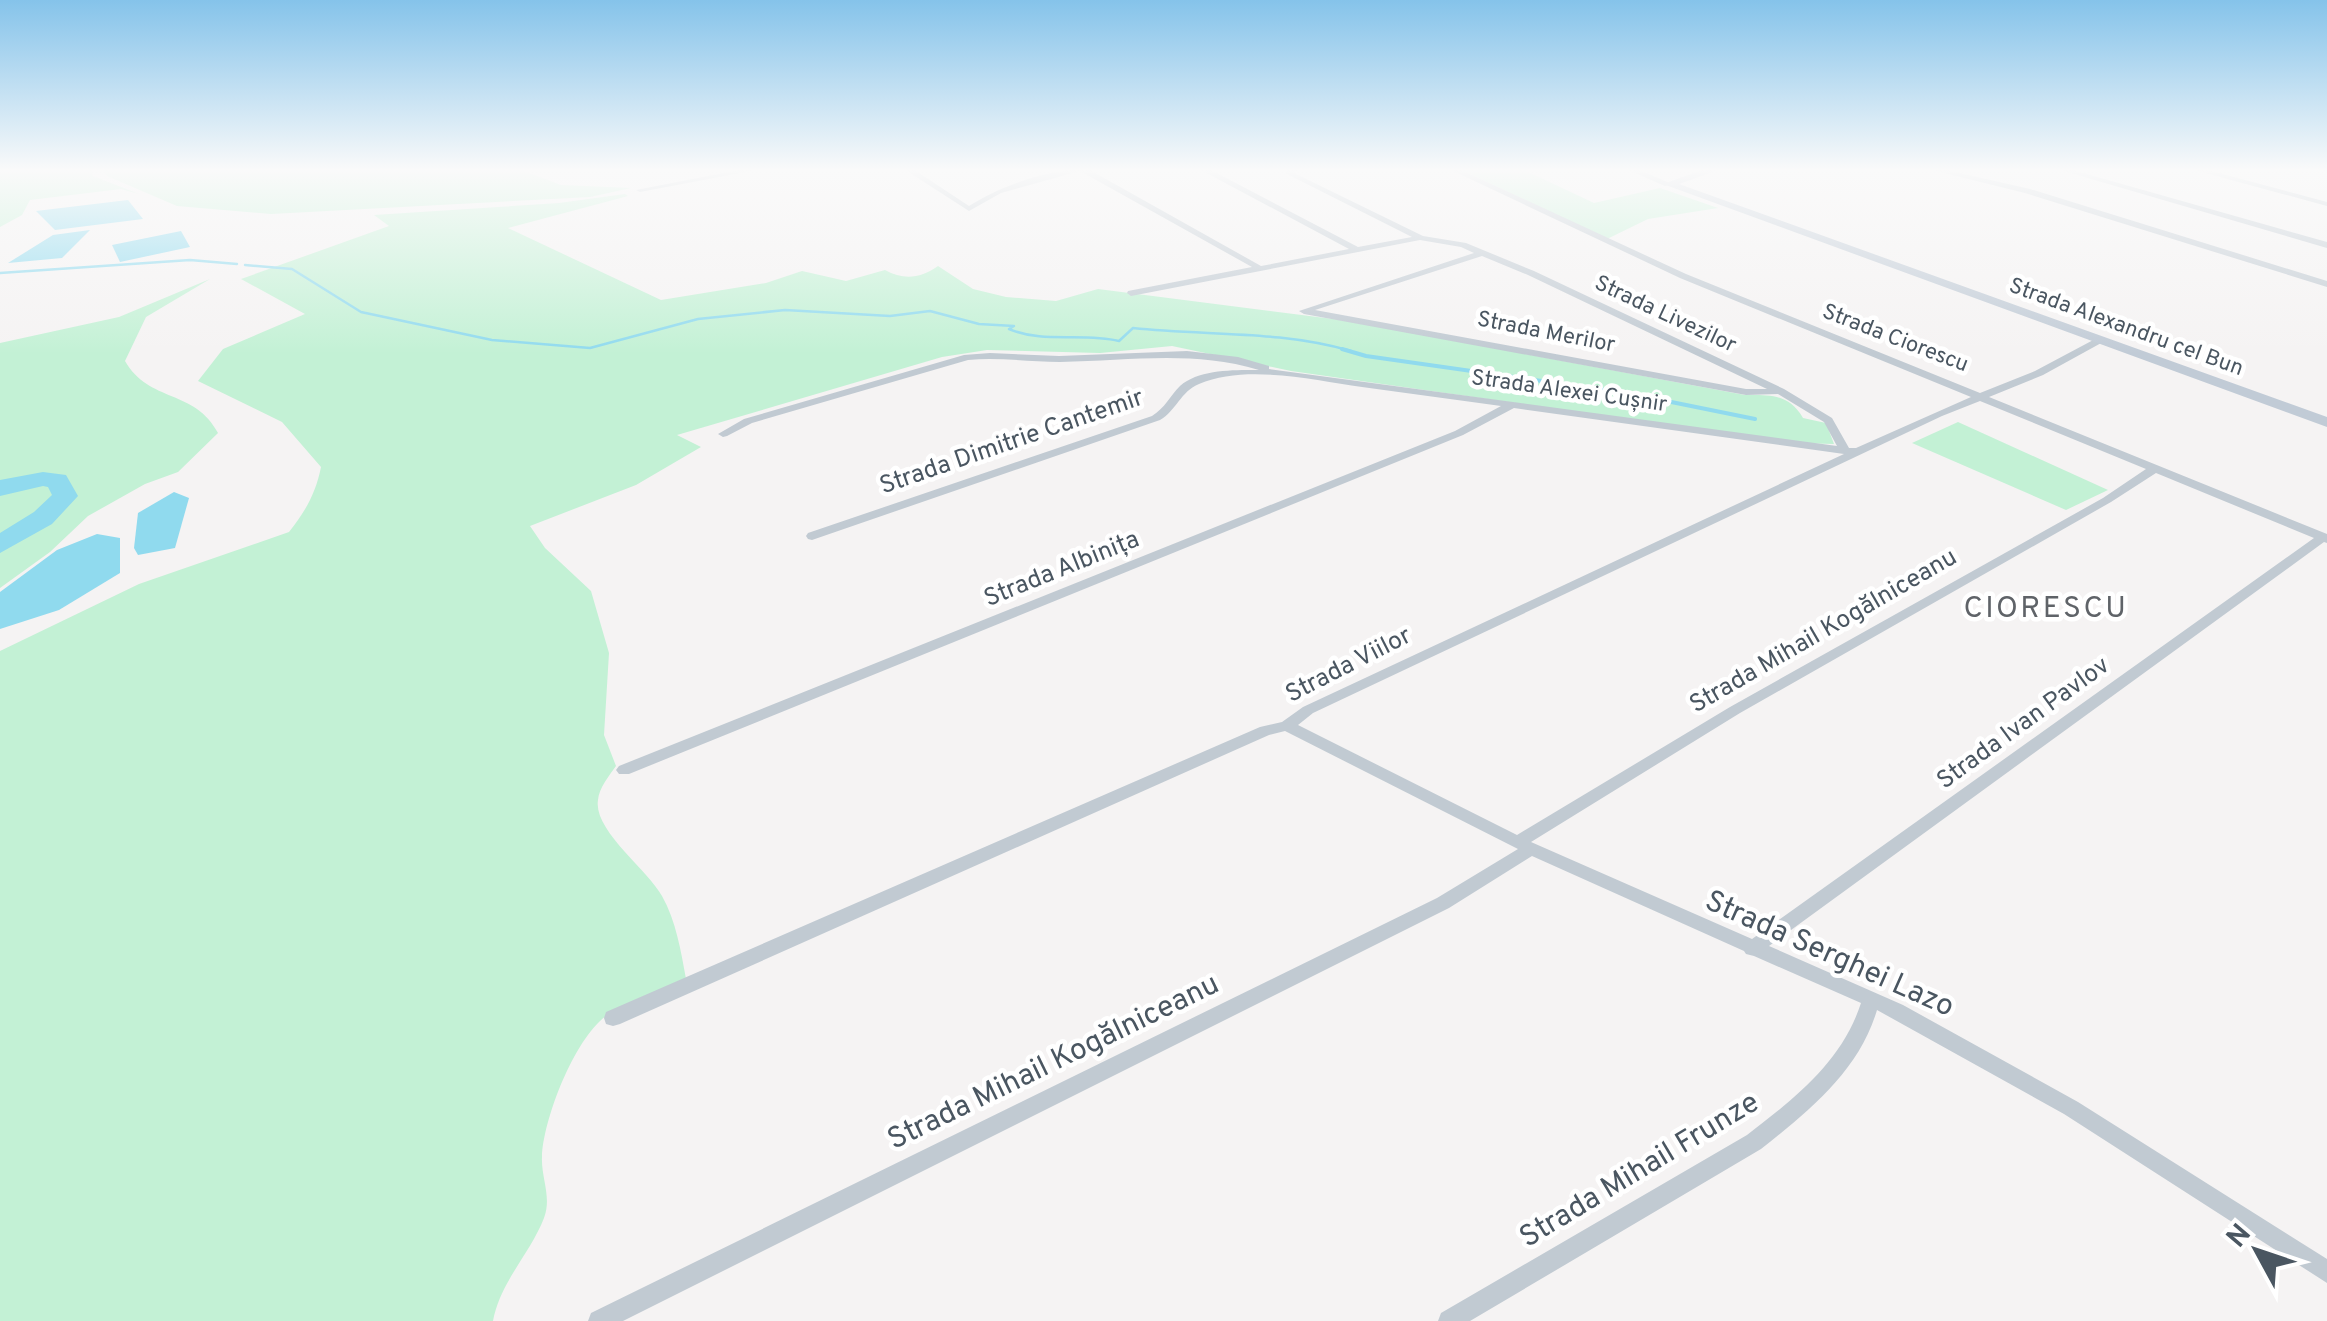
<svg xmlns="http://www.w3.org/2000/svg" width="2327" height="1321" font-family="Overpass,sans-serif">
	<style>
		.green { fill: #c3f1d5 }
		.water { fill: #90daee }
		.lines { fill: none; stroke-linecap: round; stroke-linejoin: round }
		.stream-far1 { stroke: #90daee; stroke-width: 2.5 }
		.stream { stroke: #90daee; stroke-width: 4 }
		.river { fill: #90daee; fill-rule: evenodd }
		.street { fill: #c1cad2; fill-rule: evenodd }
		.secondary { fill: #c1cbd6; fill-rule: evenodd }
		.labels { text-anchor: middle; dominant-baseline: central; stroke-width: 9; stroke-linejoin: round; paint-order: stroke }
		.far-street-label { font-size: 22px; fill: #4a5661; stroke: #fff }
		.street-label { font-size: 25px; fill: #4a5661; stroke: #fff }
		.quarter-label { font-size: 30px; letter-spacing: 2.5px; fill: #5f6368; stroke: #fff }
		.near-street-label { font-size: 30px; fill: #4a5661; stroke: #fff }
	</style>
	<rect width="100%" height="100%" fill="#f5f3f3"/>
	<g class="green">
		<polygon points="0,169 91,169 93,176 139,194 121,189 30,200 22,215 0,227"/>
		<polygon points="103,169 519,169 561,185 631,188 590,197 271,214 177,206 107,176"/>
		<polygon points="1460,169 1522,169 1594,203 1660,188 1718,208 1648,219 1607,239"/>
		<path d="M625,194l3,2 -120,32 153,72 105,-17 36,-12 44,10 39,-11c18,10 35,9 53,-4l35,23 33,8 50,4 42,-12 251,32 396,74c26,0 44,-1 58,23l23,5 8,21 -38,-1 -505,-72 -119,-25 -72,7 -113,-3 -45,7 -265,78 24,12 -65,38 -106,41 15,22 46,43 18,62 -5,82 12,31c-7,10 -17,22 -18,34 -5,30 50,70 64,96 14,25 19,55 24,83 -25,11 -54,20 -77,35 -33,20 -66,105 -67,143 -1,21 10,40 2,61 -14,36 -44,64 -51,103h-493v-670l139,-67 150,-52c16,-20 27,-39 32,-65l-39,-45 -84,-41 25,-32 82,-35 -64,-35 148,-53 -15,-11 185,-12z"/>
		<path d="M210,279l-64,38 -21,44c24,42 70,28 93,72l-40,39 -33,12 -57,32 -38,36 -50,36v-245l119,-26z"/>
		<polygon points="1958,422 2108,490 2066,510 1912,443"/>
	</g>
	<g class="water">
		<polygon points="128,200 143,219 55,230 36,211"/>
		<polygon points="90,230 62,258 8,263 53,235"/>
		<polygon points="181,231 190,247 120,262 112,245"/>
		<polygon points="174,492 189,498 175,548 138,555 134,548 138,513"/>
		<polygon points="97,534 120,538 120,573 59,610 0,629 0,592 57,550"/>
	</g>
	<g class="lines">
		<g class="stream-far1">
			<path d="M245,265l47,4 69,43 131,28 98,8 108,-29 87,-9 105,6 40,-5 49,13 35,2 -5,3c35,15 73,3 110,12l14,-13c74,8 146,2 218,23"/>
			<polyline points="0,273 190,260 237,264"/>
		</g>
		<polyline class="stream" points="1342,349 1366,356 1627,393 1755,419"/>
		<polygon class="river" points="43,472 66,475 78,496 52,524 0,553 0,533 34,512 52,495 48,487 43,486 0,496 0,480"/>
		<g class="street">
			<polygon points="744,169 761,169 640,192 636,190"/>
			<path d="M904,169h9l56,37c33,-21 80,-37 119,-37l173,97 88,-17 -150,-80h10l149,78 54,-10 -127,-64 4,-4h9l-4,4 129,63 43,7 68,28 250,118 48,29 17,30h7l115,-51 -291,-119 -231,-109h10l227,105 294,119 55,-22 62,-33h6v4l-60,33 -54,22 338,137v9l-3,-1 -555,404 134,59 175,97 249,157v24l-263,-169 -187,-104c-18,61 -68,101 -116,139l-291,172h-32l3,-8 306,-178c47,-36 95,-73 114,-132l-107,-47 -8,-2 -2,-3 -212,-95 -83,52 -826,413h-35l3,-8 846,-415 81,-49 -233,-118 -16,4 -649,289 -7,2 -7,-2 -2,-6 2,-6 654,-285 22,-5 21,-15 541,-253 -330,-46 -51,27 -834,339h-10l-3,-4 3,-4 836,-335 46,-25c-46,-6 -93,-13 -139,-19 -49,-7 -116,-23 -163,-3 -18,7 -23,27 -39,36l-348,120 -4,-1 -2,-3 2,-3 344,-117c13,-8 18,-20 28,-30 19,-17 55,-16 79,-16 -68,-20 -129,-9 -199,-8 -31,0 -61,-5 -92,-2l-216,63 -25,13 -4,1 -5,-3 26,-15 220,-64 26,-2 69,3 128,-5 51,6 31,9v3l568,77 -13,-24 -46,-28 -32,1 -442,-81 -5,-3 175,-58 -13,-6 -41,-7 -289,56 -4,-3 1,-2 124,-24 -172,-96 -79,22 -32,18zM1482,256l46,19 239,114h-21l-431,-79zM1980,401l166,68 -43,29 -373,209 -213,128 -219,-110 15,-12 629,-297zM2156,473l158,65 -562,401 -221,-97 209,-129 371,-211z"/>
			<polygon points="1626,169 1637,169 1672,184 1665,186"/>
			<polygon points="1928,169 1942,169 2030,189 2327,281 2327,287 2025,193"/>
			<polygon points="2057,169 2069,169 2327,242 2327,248"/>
			<polygon points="2191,169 2204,169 2327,202 2327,206"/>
			<polygon points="2322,169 2327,169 2327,171 2323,171"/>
		</g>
		<polygon class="secondary" points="1705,169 1721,169 1679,184 2327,417 2327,427 1663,184"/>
	</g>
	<linearGradient id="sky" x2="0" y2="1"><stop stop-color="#85c3ea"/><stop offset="0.48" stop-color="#fafafa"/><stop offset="1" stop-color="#fafafa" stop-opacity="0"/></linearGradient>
	<rect width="2327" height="354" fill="url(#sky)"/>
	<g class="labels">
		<g class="far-street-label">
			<text transform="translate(1665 315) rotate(25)">Strada Livezilor</text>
			<text transform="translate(2126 328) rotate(20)">Strada Alexandru cel Bun</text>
			<text transform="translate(1546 333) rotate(11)">Strada Merilor</text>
			<text transform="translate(1895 339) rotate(21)">Strada Ciorescu</text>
			<text transform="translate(1569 392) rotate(8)">Strada Alexei Cușnir</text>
		</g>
		<g class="street-label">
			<text transform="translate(1012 443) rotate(-19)">Strada Dimitrie Cantemir</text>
			<text transform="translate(1062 570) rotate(-22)">Strada Albinița</text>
			<text transform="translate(1824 632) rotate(-30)">Strada Mihail Kogălniceanu</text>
			<text transform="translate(1349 666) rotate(-27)">Strada Viilor</text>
			<text transform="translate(2024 724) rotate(-36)">Strada Ivan Pavlov</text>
		</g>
		<g class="quarter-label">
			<text x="2046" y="609">CIORESCU</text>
		</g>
		<g class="near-street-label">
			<text transform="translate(1829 955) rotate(24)">Strada Serghei Lazo</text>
			<text transform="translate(1054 1063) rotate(-26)">Strada Mihail Kogălniceanu</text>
			<text transform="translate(1640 1171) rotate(-31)">Strada Mihail Frunze</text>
		</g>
	</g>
	<g transform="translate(2257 1251) rotate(310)" stroke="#ffffff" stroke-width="8" paint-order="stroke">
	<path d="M0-8L18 38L0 25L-18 38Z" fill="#4a5661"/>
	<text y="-15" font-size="28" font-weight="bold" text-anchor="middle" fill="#4a5661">N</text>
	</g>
</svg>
